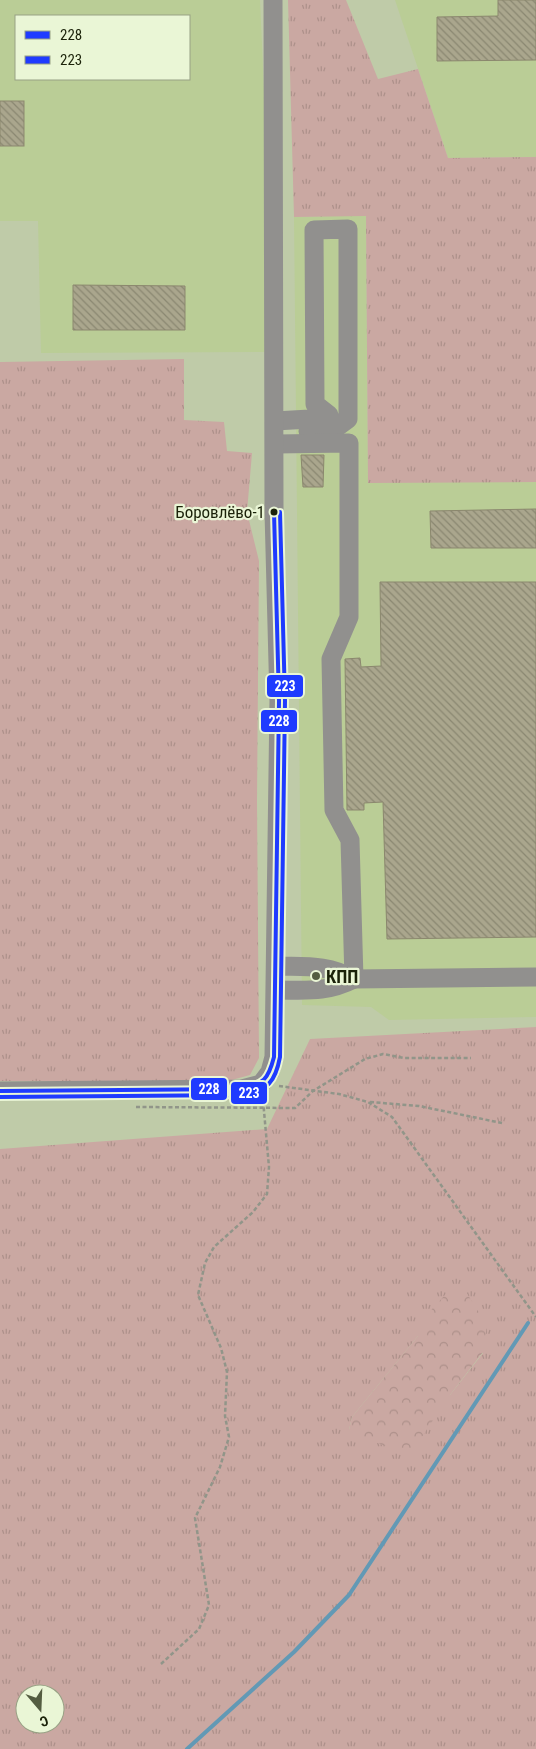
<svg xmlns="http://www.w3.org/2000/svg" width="536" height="1749" font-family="'Roboto Condensed',sans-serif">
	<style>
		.built { fill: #bacd96; fill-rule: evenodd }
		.grass { fill: url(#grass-tufts); fill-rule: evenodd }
		.forest { fill: url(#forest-crowns) }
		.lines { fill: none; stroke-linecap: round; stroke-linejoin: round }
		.stream { stroke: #6299b5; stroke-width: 4 }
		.building { fill: url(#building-back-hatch); stroke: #8b876e }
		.path { stroke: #919589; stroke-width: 2.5; stroke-dasharray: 4 2.5; stroke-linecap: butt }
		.minor { stroke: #91908e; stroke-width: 19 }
		.bus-1-casing { stroke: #eaf6d6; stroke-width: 8 }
		.bus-2-casing { stroke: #eaf6d6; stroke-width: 8 }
		.bus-1 { stroke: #1f3bff; stroke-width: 4 }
		.bus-2 { stroke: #1f3bff; stroke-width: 4 }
		.bus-dot { fill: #1b2209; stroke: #eaf6d6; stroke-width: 2 }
		.poi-dot { fill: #545d41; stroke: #eaf6d6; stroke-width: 2 }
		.labels { text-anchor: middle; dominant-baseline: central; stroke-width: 4.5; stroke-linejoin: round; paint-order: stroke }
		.bus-label { font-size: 17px; fill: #1b2209; stroke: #eaf6d6; text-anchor: end }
		.poi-label { font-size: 18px; font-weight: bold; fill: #1b2209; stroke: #eaf6d6; text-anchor: start }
		.line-badge { stroke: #eaf6d6; stroke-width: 2 }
		.badge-label { font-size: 14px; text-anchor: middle; font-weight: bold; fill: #fff }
	</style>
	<defs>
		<pattern id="grass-tufts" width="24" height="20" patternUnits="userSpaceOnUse" patternTransform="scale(1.25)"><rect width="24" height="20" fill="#caa8a2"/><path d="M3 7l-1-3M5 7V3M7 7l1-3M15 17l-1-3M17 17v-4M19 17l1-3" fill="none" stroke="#ad908a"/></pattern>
		<pattern id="forest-crowns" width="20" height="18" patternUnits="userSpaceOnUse" patternTransform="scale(1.25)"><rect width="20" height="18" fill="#caa8a2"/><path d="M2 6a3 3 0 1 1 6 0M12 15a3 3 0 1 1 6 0" fill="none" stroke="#ad908a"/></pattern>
		<pattern id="building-back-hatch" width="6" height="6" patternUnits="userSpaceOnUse" patternTransform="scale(1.25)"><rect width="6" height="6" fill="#aaa68d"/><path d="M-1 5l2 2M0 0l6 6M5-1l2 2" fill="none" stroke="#8a8771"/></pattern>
	</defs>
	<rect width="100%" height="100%" fill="#bfcba8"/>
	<g class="built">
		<path d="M0,0h260l4,90 3,262 -226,1 -3,-132h-38zM16,16h173v63h-173z"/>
		<polygon points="395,0 536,0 536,157 448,158"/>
		<polygon points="366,215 368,482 536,482 536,1017 389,1020 371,1007 302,1005 294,217"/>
	</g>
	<g class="grass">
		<polygon points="288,0 346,0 378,79 418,69 448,158 536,157 536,482 368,483 366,216 294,217"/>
		<polygon points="184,359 184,420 224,422 227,451 252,453 247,512 259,561 257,801 259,1058 250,1075 228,1081 0,1081 0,362"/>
		<path d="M536,1027v722h-536v-600l267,-20 43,-90zM418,1336l65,17 -33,42 -101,35 3,-13zM25,1694h30v30h-30z"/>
	</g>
	<polygon class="forest" points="466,1292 487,1325 483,1352 450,1395 413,1450 382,1445 349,1430 352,1417 418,1336 432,1309 445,1295"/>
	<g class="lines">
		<polyline class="stream" points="187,1749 294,1652 349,1595 528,1323"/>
	</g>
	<g class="building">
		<polygon points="498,0 536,0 536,60 437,61 437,17 498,16"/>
		<rect x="0" y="101" width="24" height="45"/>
		<polygon points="73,285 185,286 185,330 73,330"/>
		<polygon points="301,455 324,455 323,487 303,487"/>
		<polygon points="536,509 536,548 431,548 430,511"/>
		<polygon points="380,582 536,582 536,937 387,939 383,802 364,803 364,810 347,810 345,659 360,658 361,667 381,666"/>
	</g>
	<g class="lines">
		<g class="path">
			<polyline points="279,1086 339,1094 368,1102 392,1117 536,1317"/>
			<polyline points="370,1102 419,1106 502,1123"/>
			<polyline points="136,1107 295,1108 313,1091 365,1059 383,1054 404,1058 471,1058"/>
			<polyline points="161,1664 199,1629 209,1605 195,1518 220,1467 229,1437 225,1416 227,1372 221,1348 198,1295 205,1263 214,1247 253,1212 267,1194 269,1167 263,1100"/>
		</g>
		<g class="minor">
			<polyline points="275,421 327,418 329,415 315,404 314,230 348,229 348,419 333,430 308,431"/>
			<polyline points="275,444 349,443 349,617 331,659 334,810 350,840 354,979"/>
			<path d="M276,966c29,1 51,-2 78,13"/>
			<path d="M276,990c30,0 50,3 78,-11l182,-2"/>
			<polyline points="0,1091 242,1089 261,1084 270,1072 274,1057 279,701 274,512 273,0"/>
		</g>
		<g class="bus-1-casing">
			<path id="bus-1" d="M0,1091l242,-2c22,-6 26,-9 32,-32l5,-356 -5,-189"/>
		</g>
		<g class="bus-2-casing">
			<path id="bus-2" d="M0,1097l243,-2c25,-6 32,-12 37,-38l5,-356 -5,-189"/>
		</g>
		<use href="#bus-1" class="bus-1"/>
		<use href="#bus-2" class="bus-2"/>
	</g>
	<circle class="bus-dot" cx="274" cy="512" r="4.5"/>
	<circle class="poi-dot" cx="316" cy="976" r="5"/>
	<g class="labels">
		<g class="bus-label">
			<text x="265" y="512">Боровлёво-1</text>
		</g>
		<g class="poi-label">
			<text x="326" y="976">КПП</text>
		</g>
	</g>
	<g class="line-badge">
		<rect x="266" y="674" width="38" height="24" rx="5" fill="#1f3bff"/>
		<rect x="260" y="709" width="38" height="24" rx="5" fill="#1f3bff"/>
		<rect x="190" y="1077" width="38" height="24" rx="5" fill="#1f3bff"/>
		<rect x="230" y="1081" width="38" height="24" rx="5" fill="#1f3bff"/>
	</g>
	<g class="badge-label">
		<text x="285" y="691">223</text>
		<text x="279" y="726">228</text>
		<text x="209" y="1094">228</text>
		<text x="249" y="1098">223</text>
	</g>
	<rect x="15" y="15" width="175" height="65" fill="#eaf6d6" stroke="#97a184"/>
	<rect x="25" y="31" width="25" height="8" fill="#1f3bff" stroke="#97a184"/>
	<text x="60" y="40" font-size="15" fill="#1b2209">228</text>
	<rect x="25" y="56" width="25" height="8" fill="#1f3bff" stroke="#97a184"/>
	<text x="60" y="65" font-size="15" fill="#1b2209">223</text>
	<g transform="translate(40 1709) rotate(161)"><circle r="24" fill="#eaf6d6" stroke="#97a184"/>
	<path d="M0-4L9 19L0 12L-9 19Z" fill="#545d41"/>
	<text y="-8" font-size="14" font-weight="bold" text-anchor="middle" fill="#1b2209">С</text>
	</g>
</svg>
